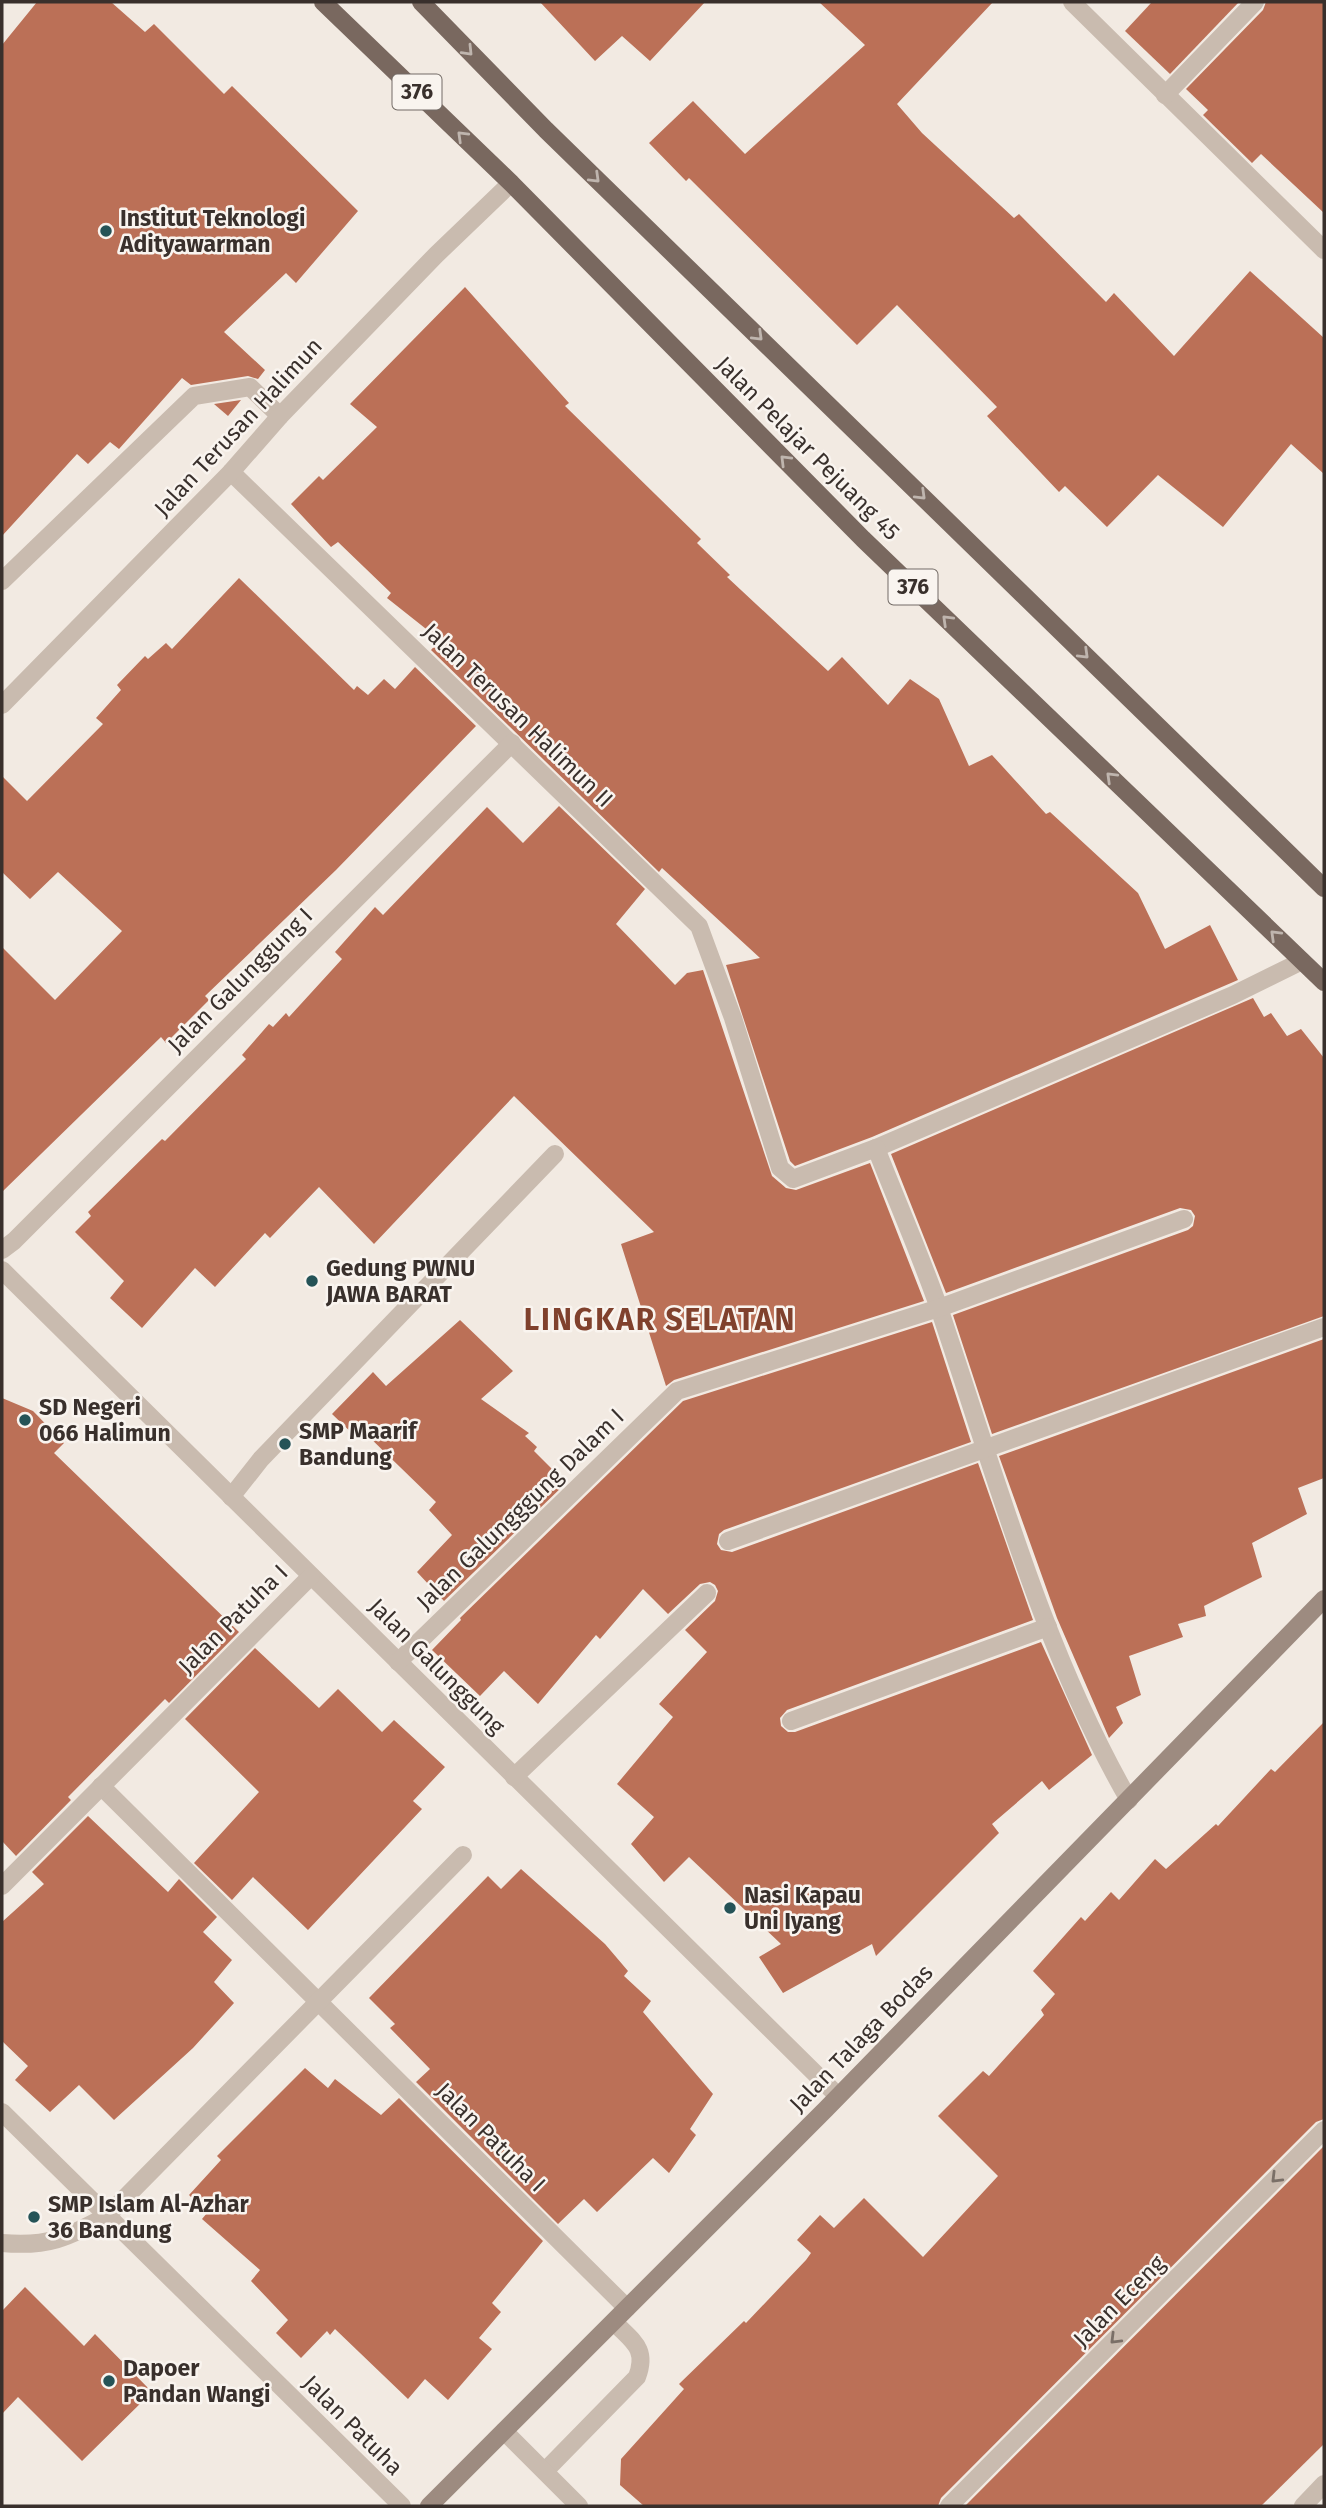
<svg xmlns="http://www.w3.org/2000/svg" width="1326" height="2508" font-family="'Fira Sans',sans-serif">
	<style>
		.building { fill: #bb7057 }
		.lines { fill: none; stroke-linecap: round; stroke-linejoin: round }
		.lane { stroke: #c9bbaf; stroke-width: 18 }
		.street { stroke: #c9bbaf; stroke-width: 18 }
		.secondary { stroke: #9d8b80; stroke-width: 18 }
		.primary { stroke: #79685f; stroke-width: 18 }
		.oneway { stroke: #bfb5ae }
		.oneway2 { stroke: #7a6f67 }
		.poi-dot { fill: #255357; stroke: #f9f4ef; stroke-width: 2.5 }
		.labels { text-anchor: middle; dominant-baseline: central; stroke-width: 5; stroke-linejoin: round; paint-order: stroke }
		.shield { fill: #f9f4ef; stroke: #736b66; stroke-width: 2 }
		.shield-label { font-size: 21px; font-weight: bold; fill: #39302c }
		.poi-label { font-size: 23px; font-weight: bold; fill: #39302c; stroke: #f9f4ef; text-anchor: start }
		.street-label { font-size: 23px; fill: #39302c; stroke: #f9f4ef }
		.district-label { font-size: 30px; font-weight: bold; letter-spacing: 2px; fill: #80412d; stroke: #f9f4ef }
	</style>
	<rect width="100%" height="100%" fill="#f2eae2"/>
	<g class="building">
		<polygon points="37,2 111,2 145,32 154,24 224,94 232,86 358,211 296,283 286,273 224,332 265,370 258,379 248,376 191,385 182,378 119,449 110,442 88,464 77,454 2,536 2,45"/>
		<polygon points="540,2 705,2 650,61 622,36 595,61"/>
		<polygon points="819,2 993,2 897,104 922,133 1014,218 1019,214 1106,302 1114,293 1174,356 1250,271 1324,338 1324,474 1291,444 1223,527 1158,475 1107,527 1065,486 1059,492 987,416 997,407 897,305 857,345 689,178 686,181 649,143 693,101 745,154 865,45"/>
		<polygon points="1152,2 1239,2 1170,74 1125,31"/>
		<polygon points="1266,2 1324,2 1324,213 1261,154 1252,163 1203,115 1208,110 1186,89 1263,10"/>
		<polygon points="465,287 569,403 565,406 701,539 697,543 730,575 727,577 828,671 842,657 888,705 910,679 939,699 969,766 992,755 1046,814 1050,812 1138,893 1165,949 1210,925 1238,980 872,1137 795,1166 790,1161 726,965 760,958 662,868 659,872 431,650 440,640 387,598 391,593 338,542 331,547 291,504 319,476 323,480 377,427 350,404"/>
		<polygon points="241,400 228,416 214,404"/>
		<polygon points="239,578 354,690 357,686 368,695 384,679 395,689 415,667 476,726 336,870 205,996 209,1000 166,1043 161,1037 2,1192 2,947 55,1000 122,931 58,872 30,899 2,872 2,776 27,801 103,724 96,718 121,690 117,685 145,656 148,659 166,643 172,649"/>
		<polygon points="559,806 645,889 616,924 675,985 687,973 703,970 772,1176 786,1188 796,1190 870,1163 924,1301 674,1380 666,1386 621,1244 654,1232 514,1096 374,1244 319,1187 270,1238 265,1233 215,1287 195,1268 142,1328 110,1298 124,1281 75,1232 91,1216 88,1212 162,1139 165,1141 246,1059 242,1055 269,1024 273,1027 286,1013 289,1017 342,959 335,952 375,907 383,915 487,807 523,843"/>
		<polygon points="1253,998 1264,1017 1271,1013 1287,1036 1301,1029 1324,1058 1324,1316 992,1434 953,1315 1188,1230 1193,1226 1195,1216 1191,1210 1180,1208 946,1293 891,1154"/>
		<polygon points="460,1320 513,1371 481,1399 529,1433 525,1436 537,1447 534,1451 566,1483 444,1601 417,1572 452,1535 429,1510 436,1502 365,1433 358,1439 332,1414 373,1372 386,1386"/>
		<polygon points="932,1322 971,1442 724,1530 719,1534 717,1544 721,1550 732,1552 978,1463 1033,1620 787,1710 780,1718 781,1726 788,1732 795,1732 1041,1642 1092,1755 1049,1790 1042,1781 992,1824 999,1833 876,1956 872,1944 783,1993 759,1957 781,1944 689,1857 664,1882 631,1844 654,1817 617,1784 673,1717 659,1704 707,1652 685,1630 715,1601 718,1591 715,1585 710,1582 700,1584 668,1614 643,1589 600,1639 596,1635 538,1704 504,1671 480,1696 432,1650 461,1620 460,1618 683,1401"/>
		<polygon points="1324,1339 1324,1478 1298,1488 1307,1514 1252,1543 1262,1577 1204,1606 1206,1616 1178,1624 1183,1637 1129,1656 1141,1695 1116,1707 1123,1723 1109,1738 1057,1618 999,1456"/>
		<polygon points="2,1398 33,1411 64,1443 54,1453 239,1632 169,1703 165,1699 68,1797 71,1800 16,1856 2,1841"/>
		<polygon points="255,1648 319,1708 338,1689 382,1732 394,1720 445,1767 413,1801 422,1809 308,1930 253,1877 232,1900 194,1863 259,1792 185,1719"/>
		<polygon points="1324,1722 1324,2119 1316,2122 941,2498 938,2506 644,2506 620,2485 621,2459 684,2389 679,2384 744,2321 746,2323 806,2260 811,2253 797,2240 820,2215 834,2228 864,2198 923,2257 998,2176 938,2116 983,2071 989,2076 1044,2015 1041,2010 1055,1994 1033,1971 1081,1917 1085,1921 1111,1892 1119,1900 1155,1859 1166,1869 1216,1824 1218,1826 1271,1769 1275,1772"/>
		<polygon points="88,1816 168,1892 179,1879 217,1917 203,1932 232,1960 214,1982 234,2003 193,2048 114,2120 79,2085 50,2112 15,2080 28,2066 2,2041 2,1922 44,1884 32,1872"/>
		<polygon points="521,1869 605,1944 628,1971 624,1976 651,2001 643,2012 713,2094 690,2129 696,2135 669,2173 653,2158 597,2212 584,2199 558,2224 416,2082 430,2069 390,2028 395,2024 369,1998 488,1876 501,1889"/>
		<polygon points="305,2068 328,2088 335,2079 381,2115 399,2098 543,2241 492,2303 501,2312 479,2338 492,2349 448,2400 425,2379 408,2399 335,2329 330,2335 327,2331 301,2358 276,2333 288,2320 251,2281 260,2270 202,2219 207,2213 189,2195 221,2160 217,2156"/>
		<polygon points="1324,2146 1324,2444 1261,2506 965,2506"/>
		<polygon points="25,2287 84,2346 95,2334 152,2392 82,2461 18,2397 2,2414 2,2311"/>
	</g>
	<g class="lines">
		<g class="lane">
			<polyline points="2,581 194,396 250,387 280,416"/>
			<polyline points="231,1497 261,1459 555,1154"/>
			<path d="M2,2243c47,4 64,-5 105,-27"/>
			<path d="M545,2471l92,-94c11,-29 -5,-36 -23,-55"/>
		</g>
		<g class="street">
			<polyline points="1072,2 1324,250"/>
			<polyline points="1165,95 1255,2"/>
			<polyline points="231,472 699,926 733,1018 780,1168 793,1179 876,1148 1233,995 1302,961"/>
			<polyline points="2,705 231,472 280,416 436,255 511,183"/>
			<path d="M876,1148c21,54 45,108 64,163 55,162 103,340 189,489"/>
			<polyline points="2,1250 14,1241 512,743"/>
			<polyline points="2,1270 838,2096"/>
			<polyline points="728,1541 1324,1327"/>
			<polyline points="398,1662 677,1391 939,1308 1184,1219"/>
			<polyline points="791,1721 1048,1627"/>
			<polyline points="514,1777 707,1593"/>
			<polyline points="101,1786 627,2308"/>
			<polyline points="2,1886 311,1576"/>
			<polyline points="2,2112 402,2506"/>
			<polyline points="107,2216 463,1855"/>
			<polyline points="504,2431 579,2506"/>
			<polyline points="949,2506 1324,2130"/>
			<polyline points="1303,2506 1324,2484"/>
		</g>
		<polyline class="secondary" points="429,2506 826,2109 1324,1599"/>
		<g class="primary">
			<polyline points="323,2 511,183 863,539 1324,982"/>
			<polyline points="421,2 546,130 1324,888"/>
		</g>
	</g>
	<defs><path id="oneway-chevron" d="M-2-3.5L2.5 0L-2 3.5" fill="none" stroke-width="1.6" stroke-linecap="round" stroke-linejoin="round" transform="scale(1.75)"/></defs>
	<g class="oneway">
		<use href="#oneway-chevron" transform="translate(468 51) rotate(46)"/>
		<use href="#oneway-chevron" transform="translate(462 136) rotate(-136)"/>
		<use href="#oneway-chevron" transform="translate(595 178) rotate(44)"/>
		<use href="#oneway-chevron" transform="translate(758 336) rotate(44)"/>
		<use href="#oneway-chevron" transform="translate(785 460) rotate(-135)"/>
		<use href="#oneway-chevron" transform="translate(921 495) rotate(44)"/>
		<use href="#oneway-chevron" transform="translate(947 620) rotate(-136)"/>
		<use href="#oneway-chevron" transform="translate(1084 654) rotate(44)"/>
		<use href="#oneway-chevron" transform="translate(1111 777) rotate(-136)"/>
		<use href="#oneway-chevron" transform="translate(1275 935) rotate(-136)"/>
	</g>
	<g class="oneway2">
		<use href="#oneway-chevron" transform="translate(1276 2178) rotate(135)"/>
		<use href="#oneway-chevron" transform="translate(1115 2339) rotate(135)"/>
	</g>
	<g class="poi-dot">
		<circle cx="106" cy="231" r="7"/>
		<circle cx="312" cy="1281" r="7"/>
		<circle cx="25" cy="1420" r="7"/>
		<circle cx="285" cy="1444" r="7"/>
		<circle cx="730" cy="1908" r="7"/>
		<circle cx="34" cy="2217" r="7"/>
		<circle cx="109" cy="2381" r="7"/>
	</g>
	<g class="labels">
		<g class="shield">
			<rect x="392.5" y="74.5" width="49" height="35" rx="5"/>
			<rect x="888.5" y="569.5" width="49" height="35" rx="5"/>
		</g>
		<g class="shield-label">
			<text x="417" y="92">376</text>
			<text x="913" y="587">376</text>
		</g>
		<g class="poi-label">
			<text x="120" y="218">Institut Teknologi<tspan x="120" dy="26">Adityawarman</tspan></text>
			<text x="326" y="1268">Gedung PWNU<tspan x="326" dy="26">JAWA BARAT</tspan></text>
			<text x="39" y="1407">SD Negeri<tspan x="39" dy="26">066 Halimun</tspan></text>
			<text x="299" y="1431">SMP Maarif<tspan x="299" dy="26">Bandung</tspan></text>
			<text x="744" y="1895">Nasi Kapau<tspan x="744" dy="26">Uni Iyang</tspan></text>
			<text x="48" y="2204">SMP Islam Al-Azhar<tspan x="48" dy="26">36 Bandung</tspan></text>
			<text x="123" y="2368">Dapoer<tspan x="123" dy="26">Pandan Wangi</tspan></text>
		</g>
		<g class="street-label">
			<text transform="translate(238 427) rotate(-47)">Jalan Terusan Halimun</text>
			<text transform="translate(808 448) rotate(45)">Jalan Pelajar Pejuang 45</text>
			<text transform="translate(518 715) rotate(44)">Jalan Terusan Halimun II</text>
			<text transform="translate(240 980) rotate(-45)">Jalan Galunggung I</text>
			<text transform="translate(520 1509) rotate(-44)">Jalan Galungggung Dalam I</text>
			<text transform="translate(233 1619) rotate(-45)">Jalan Patuha I</text>
			<text transform="translate(437 1666) rotate(45)">Jalan Galunggung</text>
			<text transform="translate(861 2038) rotate(-46)">Jalan Talaga Bodas</text>
			<text transform="translate(491 2137) rotate(45)">Jalan Patuha I</text>
			<text transform="translate(1119 2301) rotate(-45)">Jalan Eceng</text>
			<text transform="translate(353 2425) rotate(45)">Jalan Patuha</text>
		</g>
		<g class="district-label">
			<text x="660" y="1320">LINGKAR SELATAN</text>
		</g>
	</g>
	<rect width="1326" height="2508" fill="none" stroke="#39302c" stroke-width="7"/>
</svg>
